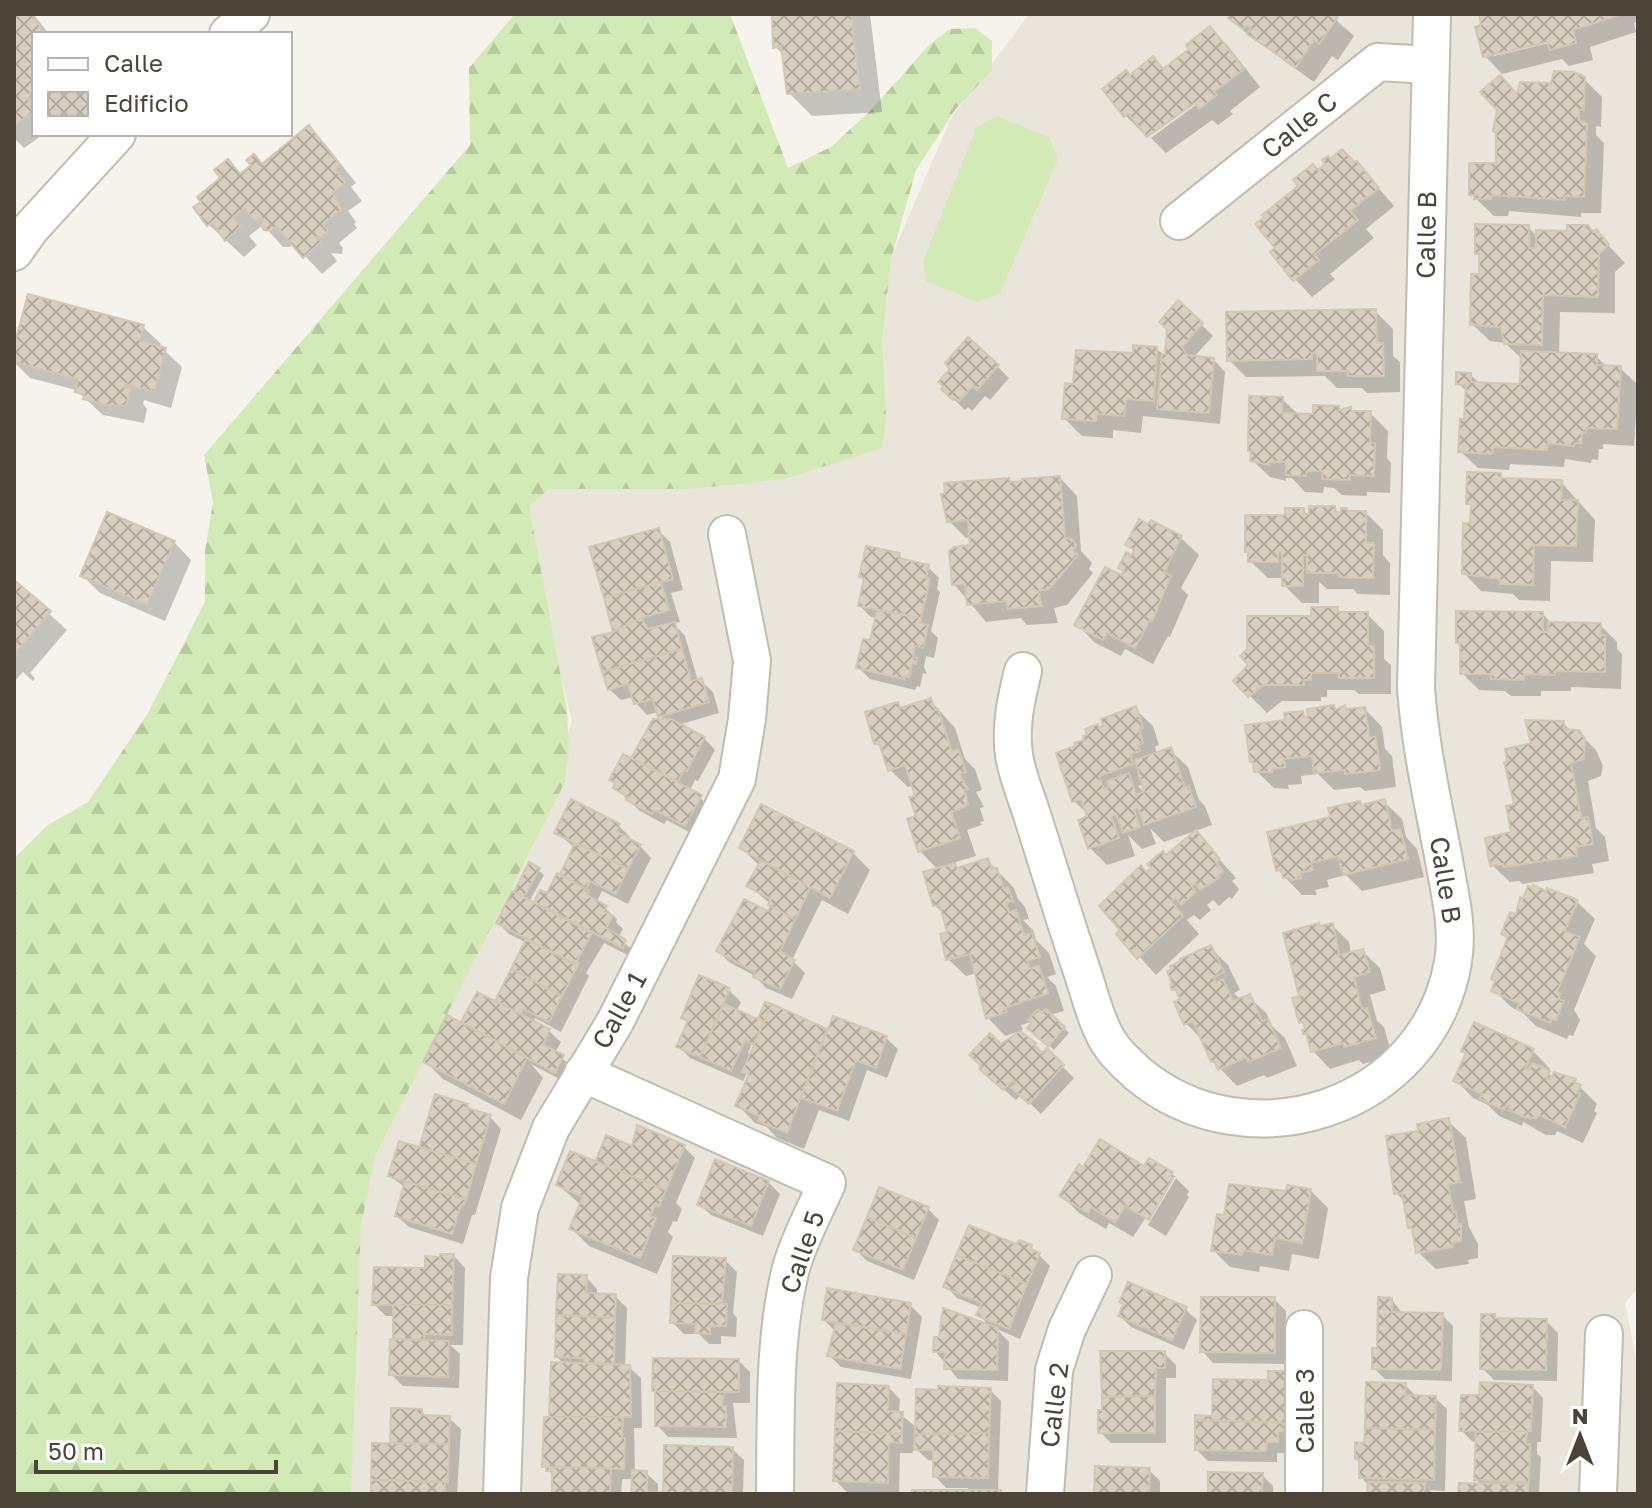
<svg xmlns="http://www.w3.org/2000/svg" width="1652" height="1508" font-family="'Golos Text',sans-serif">
	<style>
		.residential { fill: #eae5da }
		.forest { fill: url(#forest-firs) }
		.pitch { fill: #d2eab5 }
		.shadow { fill: #0003; fill-rule: evenodd }
		.building { fill: url(#building-cross-hatch); stroke: #d3c7b4; stroke-width: 2 }
		.lines { fill: none; stroke-linecap: round; stroke-linejoin: round }
		.minor-casing { stroke: #c2bbae; stroke-width: 40 }
		.minor { stroke: #fff; stroke-width: 36 }
		.labels { text-anchor: middle; dominant-baseline: central; stroke-width: 6; stroke-linejoin: round; paint-order: stroke }
		.street-label { font-size: 26px; fill: #4b4439; stroke: #fff }
	</style>
	<defs>
		<pattern id="forest-firs" width="22" height="20" patternUnits="userSpaceOnUse" patternTransform="scale(2)"><rect width="22" height="20" fill="#d2eab5"/><path d="M5 1l3.5 6h-7zM16 11l3.5 6h-7z" fill="#b6ca9c"/></pattern>
		<pattern id="building-cross-hatch" width="8" height="8" patternUnits="userSpaceOnUse" patternTransform="scale(2)"><rect width="8" height="8" fill="#d8cfc1"/><path d="M0 0l8 8M0 8l8-8" fill="none" stroke="#b1aa9e"/></pattern>
	</defs>
	<rect width="100%" height="100%" fill="#f6f3ec"/>
	<polygon class="residential" points="1029,14 1638,14 1638,1292 1634,1292 1625,1303 1638,1369 1638,1494 277,1494 372,1107 561,759 572,721 515,490 852,348 951,118"/>
	<polygon class="forest" points="515,14 730,14 788,168 831,147 871,110 930,44 950,29 975,28 992,41 992,70 955,110 916,170 891,259 882,340 886,418 882,448 784,479 690,489 549,489 529,506 567,710 569,752 565,782 375,1156 361,1226 351,1494 14,1494 14,859 48,825 88,802 148,713 205,602 205,551 213,502 204,455 470,145 469,68"/>
	<polygon class="pitch" points="997,116 1049,137 1058,159 1000,293 978,302 926,281 923,261 976,128"/>
	<g class="shadow">
		<polygon points="14,14 33,14 49,34 34,34 34,134 44,134 24,148 14,138"/>
		<polygon points="774,14 870,14 882,112 812,116 789,93 784,55 775,47"/>
		<polygon points="1233,14 1329,14 1354,36 1338,60 1332,56 1314,82 1248,35 1230,18"/>
		<path d="M1481,14h157v8l-4,1 2,9 -46,15 3,13 -24,6 -7,-7 -60,15 -17,-18zM1557,37l1,4 -64,15v-4z"/>
		<polygon points="1210,28 1228,46 1260,87 1230,111 1233,114 1218,125 1212,120 1166,153 1151,138 1204,99 1202,96 1142,132 1125,115 1130,77 1153,59 1165,71 1192,49"/>
		<polygon points="1584,79 1602,97 1601,127 1596,126 1596,135 1604,143 1601,213 1581,213 1581,217 1509,211 1508,216 1494,216 1471,194 1498,165 1518,95 1553,85"/>
		<polygon points="309,127 326,145 356,183 351,187 362,201 348,211 356,222 354,224 357,228 339,243 343,248 342,254 331,253 337,261 322,274 293,243 290,247 283,247 263,225 249,236 257,245 244,257 209,225 228,162 242,175 263,165"/>
		<polygon points="1331,161 1357,163 1394,206 1366,229 1374,238 1330,274 1335,279 1312,297 1295,279 1318,172"/>
		<polygon points="1528,227 1538,237 1596,232 1625,263 1615,272 1615,313 1560,312 1559,354 1596,356 1607,367 1620,368 1638,385 1634,446 1603,444 1603,449 1599,449 1598,460 1592,459 1591,463 1565,459 1564,467 1510,464 1509,470 1478,468 1460,451 1466,421 1468,393 1458,383 1471,375 1480,384 1521,386 1523,360 1505,343 1490,341 1472,324 1481,276 1481,257 1477,253"/>
		<polygon points="1179,303 1213,336 1193,358 1214,360 1225,372 1220,424 1143,416 1141,433 1113,430 1113,438 1082,436 1064,418 1075,386 1135,356 1156,349 1167,356"/>
		<polygon points="1375,311 1393,329 1393,356 1400,362 1400,392 1367,393 1362,388 1337,388 1325,376 1246,377 1229,360"/>
		<polygon points="143,327 161,344 159,348 164,350 182,367 171,408 144,400 143,404 147,409 144,423 103,415 76,390 30,378 14,362 14,353"/>
		<polygon points="998,367 1009,378 990,400 985,396 972,411 968,407 965,410 943,389"/>
		<polygon points="1282,399 1299,415 1315,416 1338,408 1342,412 1350,409 1354,413 1370,413 1388,431 1387,458 1391,463 1390,493 1367,492 1367,496 1342,495 1334,488 1324,487 1323,493 1305,492 1292,478 1286,478 1286,481 1270,477 1252,460"/>
		<polygon points="1500,475 1505,480 1561,482 1595,520 1593,562 1551,561 1550,601 1519,600 1513,594 1481,591 1464,573 1472,525 1473,507 1468,503"/>
		<polygon points="1060,478 1077,496 1081,551 1092,563 1089,569 1093,573 1067,605 1054,608 1058,623 1027,625 1021,618 986,622 954,584 972,547 971,538 966,538 949,521 1008,480 1012,484"/>
		<polygon points="1334,508 1340,514 1346,510 1349,513 1366,513 1383,530 1383,555 1390,563 1390,595 1358,594 1353,589 1327,589 1319,582 1319,603 1302,603 1284,585 1284,578 1268,578 1250,561 1287,517 1303,510 1311,518"/>
		<polygon points="1151,522 1181,538 1199,555 1181,588 1188,595 1170,637 1168,636 1153,664 1125,649 1121,656 1094,642 1077,624 1122,578 1135,552 1128,545"/>
		<polygon points="658,530 670,542 683,590 671,593 680,622 673,623 685,636 698,681 701,681 713,692 719,713 678,725 704,738 715,750 698,781 695,780 690,790 712,808 696,836 667,820 664,824 640,811 615,788 616,785 611,779 632,761 654,721 665,721 658,712 647,715 636,703 634,697 621,700 609,689 616,633"/>
		<polygon points="174,542 191,560 165,621 100,593 82,575"/>
		<polygon points="899,555 906,562 928,567 939,578 937,589 940,592 931,631 938,638 934,658 926,656 924,667 927,674 923,673 920,687 917,686 915,690 870,679 859,668 871,642 877,618 871,617 860,606 866,581 861,576"/>
		<polygon points="14,582 67,630 30,673 35,678 33,681 23,672 14,682"/>
		<polygon points="1337,609 1342,614 1367,614 1384,631 1384,659 1391,665 1391,694 1359,694 1354,690 1327,690 1327,697 1321,697 1321,701 1282,701 1267,713 1235,681 1313,618"/>
		<polygon points="1543,614 1552,624 1600,625 1617,642 1617,649 1622,654 1621,689 1571,687 1571,691 1541,691 1541,696 1511,696 1505,691 1479,690 1462,673 1462,646 1458,642"/>
		<polygon points="930,700 955,728 965,759 975,769 982,790 976,792 984,807 980,808 984,821 980,822 982,825 967,830 976,856 953,863 960,870 987,860 1014,888 1018,899 1025,907 1029,919 1023,920 1033,930 1036,940 1049,953 1056,974 1047,977 1056,986 1064,1011 1050,1015 1069,1033 1054,1050 1030,1028 1037,1020 1021,1025 1023,1030 1005,1036 988,1018 977,973 966,976 948,959 950,934 945,915 935,905 938,870 920,851 918,797 914,785 908,787 890,770 884,751 876,743 898,704 902,709"/>
		<polygon points="1345,707 1348,711 1365,709 1382,727 1385,749 1392,756 1396,787 1365,791 1360,787 1334,790 1318,774 1301,776 1302,784 1288,785 1289,789 1274,788 1256,771 1252,761 1288,721 1302,713 1307,718 1333,708 1337,711"/>
		<path d="M1135,709l18,17 6,19 -4,2 2,7 13,-4 18,17 11,33 6,6 7,19 -48,17 -14,-14 6,16 -14,5 -14,-14 7,21 -28,9 -17,-17 1,-31 -17,-16 12,-60 14,-12zM1144,784l3,11 -9,-9z"/>
		<polygon points="1563,723 1572,732 1578,732 1596,750 1603,766 1601,776 1588,781 1596,828 1605,837 1609,861 1592,864 1594,873 1523,884 1519,881 1510,882 1492,865 1514,834 1516,805 1533,745"/>
		<polygon points="1384,802 1402,819 1406,837 1417,849 1424,877 1362,891 1346,875 1327,880 1329,887 1315,890 1317,895 1302,895 1278,870 1333,819 1360,803 1363,807"/>
		<polygon points="619,826 630,837 628,840 640,846 651,858 628,904 602,891 597,901 617,919 616,922 623,929 618,938 637,953 634,958 604,943 586,973 589,976 561,1032 535,1018 533,1023 549,1031 561,1042 555,1053 574,1068 567,1083 531,1064 543,1078 521,1120 443,1079 426,1062 469,1028 463,1022 495,1004 527,943 509,934 498,923 522,897 516,891 538,870 544,875 529,902 534,905 541,892 548,895 575,848 556,832"/>
		<polygon points="1196,833 1236,878 1232,881 1239,889 1232,899 1229,897 1219,906 1213,900 1207,905 1211,910 1200,920 1194,915 1187,920 1199,934 1156,975 1119,934 1147,874"/>
		<polygon points="741,848 853,853 870,870 848,914 822,900 792,960 805,973 792,999 766,988 755,976 729,962 718,951 769,914 773,906 749,886 760,866"/>
		<polygon points="1549,890 1577,902 1595,919 1584,944 1596,956 1574,1010 1580,1020 1573,1036 1569,1035 1567,1039 1536,1026 1523,1013 1511,1007 1494,990 1509,940 1503,934 1517,917"/>
		<polygon points="1332,925 1349,942 1351,954 1362,951 1380,968 1386,990 1370,995 1377,1021 1384,1027 1392,1056 1363,1064 1359,1060 1330,1069 1313,1051 1307,1028 1301,1022 1301,997 1322,928"/>
		<polygon points="1210,947 1228,965 1240,990 1234,993 1241,1000 1249,997 1267,1014 1272,1026 1285,1038 1297,1066 1267,1078 1264,1075 1237,1086 1213,1061 1203,1041 1186,1023 1183,1000 1174,989"/>
		<path d="M700,977l29,13 12,12 -4,9 22,10 69,12 6,-14 52,19 12,11 -11,29 -20,-8 -18,51 -30,-11 -15,39 -27,-11 -10,-11 -12,-4 -17,-18 12,-29 -3,-3 -4,8 -53,-23 -12,-12 11,-23 -6,-6zM760,1025l-9,30 -3,-2z"/>
		<polygon points="1035,1044 1044,1054 1047,1051 1074,1078 1041,1114 1021,1095 1016,1100 993,1080 1001,1046"/>
		<polygon points="1533,1051 1550,1069 1548,1073 1553,1078 1580,1087 1597,1104 1594,1111 1597,1113 1583,1143 1557,1131 1555,1135 1546,1135 1523,1122 1522,1126 1499,1116 1488,1105 1473,1098 1456,1080"/>
		<polygon points="467,1105 474,1112 490,1117 501,1129 475,1215 472,1215 463,1244 409,1227 397,1216 406,1188 390,1176"/>
		<polygon points="1448,1121 1466,1138 1476,1199 1464,1201 1469,1227 1478,1244 1478,1258 1468,1260 1469,1264 1436,1269 1418,1252 1406,1203 1396,1193 1420,1132"/>
		<polygon points="684,1147 695,1158 676,1203 682,1209 677,1222 673,1221 668,1232 673,1237 657,1274 589,1246 571,1228 581,1205 558,1185 633,1148"/>
		<polygon points="1150,1160 1176,1177 1172,1177 1133,1237 1109,1223 1106,1229 1079,1213 1062,1196 1084,1170 1145,1168"/>
		<polygon points="1176,1178 1189,1191 1187,1195 1189,1197 1166,1236 1148,1225"/>
		<polygon points="768,1182 780,1194 763,1236 711,1215 699,1204"/>
		<polygon points="1310,1190 1328,1208 1319,1259 1292,1254 1289,1271 1260,1266 1259,1272 1230,1267 1213,1250 1288,1193"/>
		<polygon points="928,1209 939,1220 914,1280 867,1261 855,1249"/>
		<polygon points="1017,1247 1031,1247 1050,1266 1020,1339 997,1329 1009,1342 1008,1381 958,1379 935,1351 991,1328 979,1315 982,1308 957,1298 946,1286"/>
		<polygon points="454,1256 465,1268 463,1345 450,1345 460,1354 459,1388 403,1386 391,1374 395,1316 386,1316 374,1304"/>
		<polygon points="675,1258 725,1260 737,1272 733,1313 737,1318 736,1337 721,1336 721,1344 709,1344 699,1334 684,1334 672,1322"/>
		<polygon points="586,1277 597,1289 597,1296 615,1296 627,1308 625,1367 629,1367 641,1378 642,1428 634,1428 635,1472 646,1473 658,1484 658,1494 635,1494 634,1479 622,1479 621,1494 554,1494 554,1476 544,1466 551,1419 565,1365 557,1357"/>
		<polygon points="1274,1299 1286,1311 1285,1364 1213,1363 1202,1351"/>
		<polygon points="1392,1300 1403,1314 1442,1315 1453,1326 1452,1381 1385,1379 1374,1368"/>
		<polygon points="910,1305 922,1317 911,1379 841,1367 829,1355 836,1332 824,1320"/>
		<polygon points="1185,1309 1197,1320 1184,1350 1131,1327 1120,1316"/>
		<polygon points="1494,1316 1498,1320 1546,1321 1558,1333 1557,1381 1494,1380 1482,1368"/>
		<polygon points="1164,1353 1176,1365 1176,1378 1166,1378 1166,1443 1111,1443 1100,1432"/>
		<polygon points="739,1361 750,1372 750,1403 733,1403 737,1438 668,1437 657,1425 657,1394 654,1390"/>
		<polygon points="1289,1373 1288,1453 1277,1453 1277,1462 1208,1461 1197,1450 1214,1418"/>
		<polygon points="1405,1385 1417,1397 1435,1398 1447,1409 1445,1491 1429,1490 1433,1494 1369,1494 1369,1486 1361,1477 1361,1463 1357,1459"/>
		<polygon points="1532,1386 1543,1398 1541,1442 1537,1442 1537,1454 1541,1457 1539,1493 1460,1494 1482,1486 1476,1479 1478,1442 1473,1442 1461,1430 1480,1397"/>
		<polygon points="889,1388 900,1399 899,1413 917,1428 990,1390 1001,1401 998,1492 1003,1494 914,1494 968,1492 968,1488 946,1488 935,1476 935,1461 928,1460 913,1446 913,1453 900,1453 899,1494 847,1492 835,1480"/>
		<polygon points="393,1410 421,1411 428,1417 449,1418 461,1429 457,1494 373,1494 374,1445 392,1445"/>
		<polygon points="666,1447 732,1449 744,1460 743,1494 665,1494"/>
		<polygon points="1149,1470 1160,1481 1160,1494 1096,1494"/>
		<polygon points="1262,1475 1273,1486 1273,1494 1210,1494"/>
	</g>
	<g class="building">
		<polygon points="14,14 32,14 45,34 34,34 34,90 30,93 33,97 28,100 34,112 14,126"/>
		<polygon points="772,14 851,14 860,89 787,94 781,46 773,48"/>
		<polygon points="1231,14 1333,14 1338,17 1319,44 1314,40 1296,67 1247,34 1251,28 1247,25 1243,29 1228,18"/>
		<polygon points="1479,14 1619,14 1619,15 1573,30 1576,43 1550,50 1547,42 1483,57 1475,27 1481,25"/>
		<polygon points="1210,26 1244,69 1214,92 1217,95 1199,109 1195,103 1147,137 1128,113 1124,117 1102,89 1126,70 1130,75 1153,56 1163,69 1189,49 1186,45"/>
		<polygon points="1554,71 1574,72 1585,77 1584,110 1579,110 1579,120 1587,124 1584,197 1564,196 1564,200 1492,195 1491,199 1474,199 1475,195 1469,195 1469,163 1496,163 1496,133 1493,131 1497,110 1480,92 1500,75 1517,94 1520,82 1551,83"/>
		<polygon points="309,125 340,165 335,169 346,182 332,193 340,204 338,206 341,210 323,225 328,230 324,237 317,237 321,242 303,258 276,226 272,231 264,230 261,225 263,219 261,217 258,223 244,209 233,217 241,227 225,241 212,222 207,226 193,207 201,202 197,197 220,178 214,170 228,159 240,174 251,165 246,160 254,154 262,164"/>
		<polygon points="1342,149 1355,162 1357,161 1379,188 1350,211 1358,220 1314,255 1319,260 1293,281 1270,252 1275,248 1255,224 1264,217 1262,215 1298,186 1293,180 1313,164 1318,170 1325,164 1322,160 1328,156 1330,159"/>
		<polygon points="1475,224 1529,225 1529,248 1536,248 1536,230 1567,231 1567,225 1588,225 1593,232 1596,229 1609,244 1599,254 1598,297 1543,295 1542,345 1504,344 1501,327 1470,325 1471,274 1479,274 1479,254 1475,254"/>
		<polygon points="28,294 144,325 140,341 166,348 154,392 126,384 125,388 131,389 126,406 107,405 83,399 84,395 75,392 78,379 14,362 14,346"/>
		<polygon points="1178,300 1203,323 1182,347 1187,355 1214,358 1209,413 1157,409 1162,354 1165,354 1167,329 1159,322"/>
		<polygon points="1376,309 1377,343 1383,343 1384,376 1348,376 1348,371 1317,371 1317,353 1312,353 1312,359 1227,361 1226,312"/>
		<polygon points="968,337 999,365 977,390 973,386 959,401 955,397 953,400 941,389 943,386 938,382 950,369 945,363"/>
		<polygon points="1133,345 1157,347 1154,401 1126,399 1124,416 1096,414 1096,421 1062,419 1065,383 1073,384 1076,350 1133,353"/>
		<polygon points="1521,351 1597,354 1597,365 1621,366 1617,429 1586,428 1586,433 1582,432 1581,443 1575,443 1574,446 1548,443 1547,450 1493,447 1492,454 1458,452 1460,419 1464,419 1466,385 1456,384 1456,372 1471,373 1471,382 1520,384"/>
		<polygon points="1249,396 1283,397 1282,413 1313,414 1313,405 1339,406 1339,410 1351,407 1351,411 1371,411 1370,443 1375,443 1374,476 1350,475 1350,480 1322,479 1323,471 1307,471 1306,476 1286,475 1286,462 1269,462 1269,465 1250,461 1251,451 1248,451"/>
		<polygon points="1467,472 1501,473 1501,478 1562,480 1561,500 1578,500 1576,546 1534,545 1533,585 1500,584 1500,579 1462,574 1463,523 1470,523 1471,504 1466,504"/>
		<polygon points="1060,476 1065,538 1072,539 1076,545 1073,551 1078,555 1049,589 1038,591 1042,606 1008,609 1007,601 967,605 965,584 952,585 949,551 954,547 970,545 968,520 947,522 941,494 945,494 944,483 1009,478 1010,482 1023,481 1022,479"/>
		<polygon points="1309,506 1335,506 1335,512 1341,512 1341,508 1347,508 1347,511 1366,511 1366,543 1374,543 1373,578 1339,577 1339,573 1307,573 1307,555 1303,555 1303,586 1282,586 1282,552 1278,552 1278,562 1248,562 1248,552 1245,552 1245,515 1285,515 1285,508 1304,508 1304,514 1309,514"/>
		<polygon points="107,512 175,541 147,605 80,576"/>
		<polygon points="1139,519 1148,524 1151,520 1182,536 1164,572 1171,576 1152,621 1150,620 1135,648 1107,633 1103,640 1074,625 1105,567 1121,575 1124,571 1118,568 1126,552 1132,555 1134,550 1125,545"/>
		<polygon points="659,528 673,579 604,598 589,547"/>
		<polygon points="866,546 900,553 899,558 929,565 926,578 930,579 921,618 858,606 864,578 859,577"/>
		<polygon points="14,580 51,611 14,655"/>
		<polygon points="661,582 669,610 641,618 613,632 604,598"/>
		<polygon points="1311,607 1338,607 1338,612 1368,612 1368,646 1374,646 1374,678 1339,678 1339,673 1311,673 1311,680 1304,680 1304,685 1264,685 1248,697 1233,681 1248,665 1240,656 1247,649 1247,616 1311,616"/>
		<polygon points="877,610 921,618 920,623 928,625 923,648 915,646 913,657 917,658 916,664 912,663 909,677 905,676 904,679 856,668 863,639 870,640"/>
		<polygon points="1456,611 1543,612 1543,632 1548,632 1548,622 1601,623 1600,635 1605,635 1605,672 1555,671 1555,675 1524,674 1524,680 1491,679 1491,674 1460,674 1460,643 1456,643"/>
		<polygon points="641,618 648,629 675,622 682,649 602,672 592,637 613,632"/>
		<polygon points="682,649 691,681 702,678 709,702 658,717 653,699 634,704 628,684 608,690 602,672"/>
		<polygon points="931,698 935,710 938,709 952,752 958,749 966,772 959,774 968,789 964,790 968,804 964,805 965,807 951,812 960,838 918,852 907,819 916,816 909,797 915,796 905,765 888,771 879,743 874,744 865,712 898,702 900,708"/>
		<polygon points="1334,705 1335,710 1345,705 1346,709 1365,707 1369,737 1376,737 1380,770 1345,774 1345,770 1314,773 1312,756 1284,759 1285,767 1272,769 1272,772 1254,772 1253,762 1250,762 1245,725 1285,720 1284,713 1303,711 1304,717 1308,716 1307,709"/>
		<polygon points="1136,706 1143,728 1139,729 1143,743 1138,745 1140,751 1130,754 1133,764 1099,776 1104,789 1110,787 1107,781 1129,773 1136,795 1144,792 1135,760 1171,747 1185,788 1189,787 1196,807 1144,825 1138,808 1134,810 1140,827 1123,833 1116,814 1111,816 1119,838 1088,849 1078,820 1087,816 1081,799 1072,802 1056,753 1075,746 1074,743 1084,740 1083,736 1087,735 1085,729 1098,724 1099,727 1103,726 1101,719"/>
		<polygon points="653,719 671,719 705,737 687,771 684,770 678,781 631,758"/>
		<polygon points="1525,720 1564,721 1564,729 1579,730 1585,739 1584,759 1571,763 1581,818 1588,817 1593,844 1576,847 1577,856 1503,867 1503,864 1490,866 1485,838 1511,832 1506,806 1514,804 1504,762 1507,761 1505,749 1531,743"/>
		<polygon points="623,754 702,795 685,826 655,810 652,814 626,800 628,797 613,788 615,783 609,780"/>
		<polygon points="571,799 620,824 616,831 641,845 628,869 554,833"/>
		<polygon points="1385,799 1392,831 1400,829 1408,859 1343,875 1338,856 1311,863 1313,870 1299,873 1301,878 1291,880 1290,877 1283,878 1281,869 1276,871 1267,832 1330,817 1328,808 1360,801 1361,805"/>
		<polygon points="761,804 854,851 830,898 739,848"/>
		<polygon points="1196,830 1220,859 1216,863 1223,871 1218,875 1220,877 1200,890 1195,883 1191,886 1196,892 1181,905 1176,898 1171,901 1183,916 1137,959 1116,934 1120,930 1099,906 1141,865 1146,872 1151,868 1147,864 1163,851 1166,855"/>
		<polygon points="575,843 628,869 616,894 590,881 586,889 560,874"/>
		<polygon points="988,858 992,869 997,868 1004,889 1008,887 1013,901 1006,903 1009,913 1016,910 1024,935 1032,933 1040,957 1027,961 1030,969 1039,966 1048,993 1005,1008 1007,1012 986,1019 970,954 946,960 940,934 947,932 940,905 933,906 923,872 955,863 957,868"/>
		<polygon points="761,860 810,888 795,920 768,905 771,899 746,886"/>
		<polygon points="529,862 540,868 524,897 514,892"/>
		<polygon points="557,873 589,891 587,895 607,906 604,912 613,916 606,928 626,940 623,948 534,902 540,890 547,893"/>
		<polygon points="1533,885 1546,891 1547,888 1578,900 1565,931 1580,937 1557,992 1561,994 1558,999 1564,1001 1556,1020 1552,1019 1550,1023 1517,1009 1519,1003 1491,991 1495,981 1491,979 1508,937 1501,934 1510,912 1516,914 1520,897 1523,899 1528,886 1532,888"/>
		<polygon points="512,891 592,933 575,964 496,923"/>
		<polygon points="744,899 768,911 771,906 795,920 780,951 795,960 780,989 753,977 755,972 716,951"/>
		<polygon points="1319,923 1320,926 1333,923 1339,955 1363,949 1370,972 1354,977 1362,1009 1367,1008 1376,1038 1344,1047 1343,1043 1311,1052 1306,1033 1303,1034 1302,1030 1305,1029 1303,1022 1299,1023 1292,998 1299,996 1283,933"/>
		<polygon points="526,939 575,964 575,961 579,963 562,996 511,969"/>
		<polygon points="1211,945 1224,972 1214,977 1216,983 1223,979 1233,1001 1250,994 1262,1021 1268,1019 1281,1048 1248,1062 1246,1057 1218,1070 1214,1061 1211,1062 1193,1021 1184,1025 1174,1002 1180,999 1175,989 1172,990 1170,985 1172,984 1167,971 1171,970 1170,966 1181,961 1180,959"/>
		<polygon points="511,969 562,996 549,1022 523,1009 521,1014 495,1001"/>
		<polygon points="699,975 730,988 700,1057 676,1047 688,1021 681,1018"/>
		<polygon points="477,992 550,1029 543,1045 564,1055 555,1073 461,1022"/>
		<polygon points="765,1002 772,1004 754,1045 745,1040 731,1071 700,1057 724,1004 758,1019"/>
		<polygon points="772,1004 827,1029 787,1133 758,1121 760,1116 735,1106 749,1074 742,1072"/>
		<polygon points="1038,1009 1042,1013 1046,1009 1065,1027 1048,1046 1027,1028 1031,1023 1028,1020"/>
		<polygon points="447,1015 527,1058 504,1104 423,1062"/>
		<polygon points="833,1016 887,1036 876,1068 856,1060 837,1111 801,1098"/>
		<polygon points="1474,1022 1534,1049 1525,1069 1529,1070 1532,1063 1550,1071 1546,1078 1550,1080 1554,1072 1576,1079 1574,1082 1581,1085 1577,1092 1580,1094 1565,1127 1539,1115 1537,1118 1527,1118 1508,1110 1510,1105 1507,1104 1504,1110 1480,1099 1482,1094 1453,1081 1466,1053 1461,1051"/>
		<polygon points="1020,1031 1036,1043 1034,1045 1042,1053 1047,1048 1064,1065 1029,1104 1011,1088 1016,1083 1013,1080 1003,1090 979,1069 981,1066 969,1055 990,1033 1001,1044"/>
		<polygon points="435,1094 468,1104 467,1108 491,1115 476,1164 419,1148"/>
		<polygon points="1449,1118 1460,1182 1448,1184 1453,1212 1456,1211 1458,1225 1461,1224 1461,1241 1452,1243 1453,1247 1416,1253 1412,1228 1408,1228 1402,1193 1394,1194 1386,1136 1418,1131 1417,1124"/>
		<polygon points="637,1125 685,1145 666,1190 595,1162 606,1135 632,1146"/>
		<polygon points="1100,1139 1144,1166 1149,1158 1173,1172 1170,1177 1173,1178 1149,1220 1125,1206 1115,1222 1091,1207 1088,1213 1059,1196 1079,1164 1083,1167"/>
		<polygon points="399,1141 476,1164 466,1200 388,1176"/>
		<polygon points="570,1151 666,1190 659,1206 655,1205 650,1216 656,1218 640,1258 569,1229 583,1197 556,1185"/>
		<polygon points="715,1159 769,1181 751,1226 697,1205"/>
		<polygon points="405,1181 466,1200 464,1205 461,1205 452,1234 395,1216"/>
		<polygon points="1229,1184 1286,1191 1287,1185 1311,1189 1302,1243 1275,1238 1272,1255 1243,1250 1242,1255 1211,1251 1217,1214 1224,1215"/>
		<polygon points="879,1187 929,1207 916,1238 867,1217"/>
		<polygon points="867,1217 916,1238 903,1270 853,1250"/>
		<polygon points="969,1225 1016,1244 1020,1240 1032,1245 1031,1249 1040,1253 1027,1284 956,1255"/>
		<polygon points="440,1254 454,1254 452,1305 372,1305 374,1267 425,1268 425,1256 440,1257"/>
		<polygon points="956,1255 1027,1284 1009,1329 976,1315 982,1303 943,1287"/>
		<polygon points="673,1256 726,1258 722,1303 671,1303"/>
		<polygon points="558,1274 587,1275 586,1293 616,1294 615,1318 556,1315"/>
		<polygon points="1128,1282 1187,1307 1172,1340 1118,1316 1123,1304 1119,1302"/>
		<polygon points="827,1288 911,1303 906,1334 822,1320"/>
		<polygon points="1201,1297 1275,1297 1275,1353 1200,1352"/>
		<polygon points="1378,1297 1392,1298 1392,1312 1443,1313 1441,1370 1372,1369 1372,1348 1377,1348"/>
		<polygon points="671,1303 727,1304 726,1326 710,1326 710,1334 695,1333 696,1324 670,1323"/>
		<polygon points="393,1305 452,1305 452,1335 424,1334 424,1340 393,1339"/>
		<polygon points="943,1308 998,1328 997,1370 944,1369 945,1352 933,1352 934,1337 939,1337"/>
		<polygon points="1481,1314 1495,1314 1495,1318 1547,1319 1546,1370 1480,1369"/>
		<polygon points="556,1315 615,1318 614,1364 584,1363 584,1358 555,1357"/>
		<polygon points="836,1323 906,1334 900,1369 827,1356"/>
		<polygon points="390,1339 449,1341 448,1377 389,1375"/>
		<polygon points="1100,1351 1165,1351 1165,1368 1156,1368 1155,1396 1102,1397"/>
		<polygon points="653,1358 739,1359 739,1392 652,1391"/>
		<polygon points="551,1362 630,1365 631,1417 549,1417"/>
		<polygon points="1268,1371 1290,1371 1289,1423 1195,1420 1195,1415 1212,1416 1213,1379 1268,1380"/>
		<polygon points="1366,1382 1406,1383 1405,1395 1436,1396 1435,1430 1365,1428"/>
		<polygon points="1480,1382 1533,1385 1531,1431 1459,1431 1461,1395 1479,1395"/>
		<polygon points="837,1383 889,1386 888,1411 903,1412 902,1434 835,1431"/>
		<polygon points="938,1386 991,1388 989,1433 915,1434 916,1389 938,1390"/>
		<polygon points="655,1391 724,1392 722,1406 726,1406 726,1427 655,1426"/>
		<polygon points="1155,1396 1155,1433 1098,1433 1098,1410 1102,1410 1102,1397"/>
		<polygon points="391,1408 422,1409 422,1415 450,1416 449,1444 390,1443"/>
		<polygon points="544,1417 623,1417 622,1438 625,1438 624,1469 542,1467"/>
		<polygon points="1195,1420 1289,1423 1289,1432 1278,1431 1278,1442 1267,1442 1266,1451 1195,1450"/>
		<polygon points="1365,1428 1435,1430 1434,1480 1359,1478 1359,1459 1355,1459 1355,1442 1364,1443"/>
		<polygon points="835,1431 902,1434 902,1443 889,1442 888,1483 833,1481"/>
		<polygon points="1527,1431 1526,1444 1530,1444 1529,1482 1474,1480 1476,1432"/>
		<polygon points="989,1433 988,1478 933,1477 933,1450 914,1450 915,1434"/>
		<polygon points="372,1443 449,1444 448,1482 371,1480"/>
		<polygon points="664,1445 733,1447 732,1493 663,1493"/>
		<polygon points="1095,1466 1150,1468 1149,1494 1094,1494"/>
		<polygon points="546,1467 611,1468 610,1494 552,1494 552,1471 546,1471"/>
		<polygon points="632,1470 647,1471 647,1492 712,1494 631,1493"/>
		<polygon points="1208,1472 1263,1473 1262,1494 1208,1494"/>
		<polygon points="371,1480 445,1482 445,1494 371,1494"/>
		<polygon points="1368,1482 1425,1483 1424,1494 1367,1494"/>
		<polygon points="1459,1483 1528,1484 1528,1494 1458,1494"/>
		<rect x="912" y="1490" width="89" height="4"/>
	</g>
	<g class="lines">
		<g class="minor-casing">
			<g id="minor">
				<polyline points="228,34 251,14"/>
				<polyline points="1179,221 1378,62 1430,65"/>
				<polyline points="14,252 31,228 117,134"/>
				<path d="M1023,671c-7,29 -13,54 -9,84 3,21 13,43 19,63 16,50 31,100 48,150 8,23 16,59 31,79 6,9 17,18 25,26 111,94 291,35 316,-111 6,-36 -4,-71 -10,-107 -11,-56 -23,-111 -27,-167l16,-674"/>
				<path d="M583,1073l244,110c-12,28 -28,56 -36,85 -18,71 -15,153 -16,226"/>
				<polyline points="502,1494 509,1278 520,1208 551,1128 615,1022 737,779 747,719 752,661 727,534"/>
				<polyline points="1045,1494 1054,1370 1067,1329 1093,1275"/>
				<polyline points="1304,1494 1304,1329"/>
				<polyline points="1598,1494 1604,1334"/>
			</g>
		</g>
		<use href="#minor" class="minor"/>
	</g>
	<g class="labels">
		<g class="street-label">
			<text transform="translate(1299 125) rotate(-39)">Calle C</text>
			<text transform="translate(1426 235) rotate(-89)">Calle B</text>
			<text transform="translate(1446 880) rotate(81)">Calle B</text>
			<text transform="translate(619 1010) rotate(-61)">Calle 1</text>
			<text transform="translate(802 1252) rotate(-71)">Calle 5</text>
			<text transform="translate(1054 1405) rotate(-83)">Calle 2</text>
			<text transform="translate(1304 1411) rotate(-90)">Calle 3</text>
		</g>
	</g>
	<rect width="1652" height="1508" fill="none" stroke="#4b4439" stroke-width="32"/>
	<rect x="32" y="32" width="260" height="104" fill="#ffffff" stroke="#b7b4b0" stroke-width="2"/>
	<rect x="48" y="58" width="40" height="12" fill="#ffffff" stroke="#b7b4b0" stroke-width="2"/>
	<text x="104" y="72" font-size="24" fill="#4b4439">Calle</text>
	<rect x="48" y="92" width="40" height="24" fill="url(#building-cross-hatch)" stroke="#b7b4b0" stroke-width="2"/>
	<text x="104" y="112" font-size="24" fill="#4b4439">Edificio</text>
	<g transform="translate(1580 1436)" stroke="#ffffff" stroke-width="6" paint-order="stroke">
	<path d="M0-6L14 30L0 20L-14 30Z" fill="#4b4439"/>
	<text y="-12" font-size="22" font-weight="bold" text-anchor="middle" fill="#4b4439">N</text>
	</g>
	<path d="M36 1460v12h240v-12" fill="none" stroke="#4b4439" stroke-width="4"/>
	<text x="48" y="1460" font-size="24" fill="#4b4439" stroke="#ffffff" stroke-width="6" paint-order="stroke">50 m</text>
</svg>
